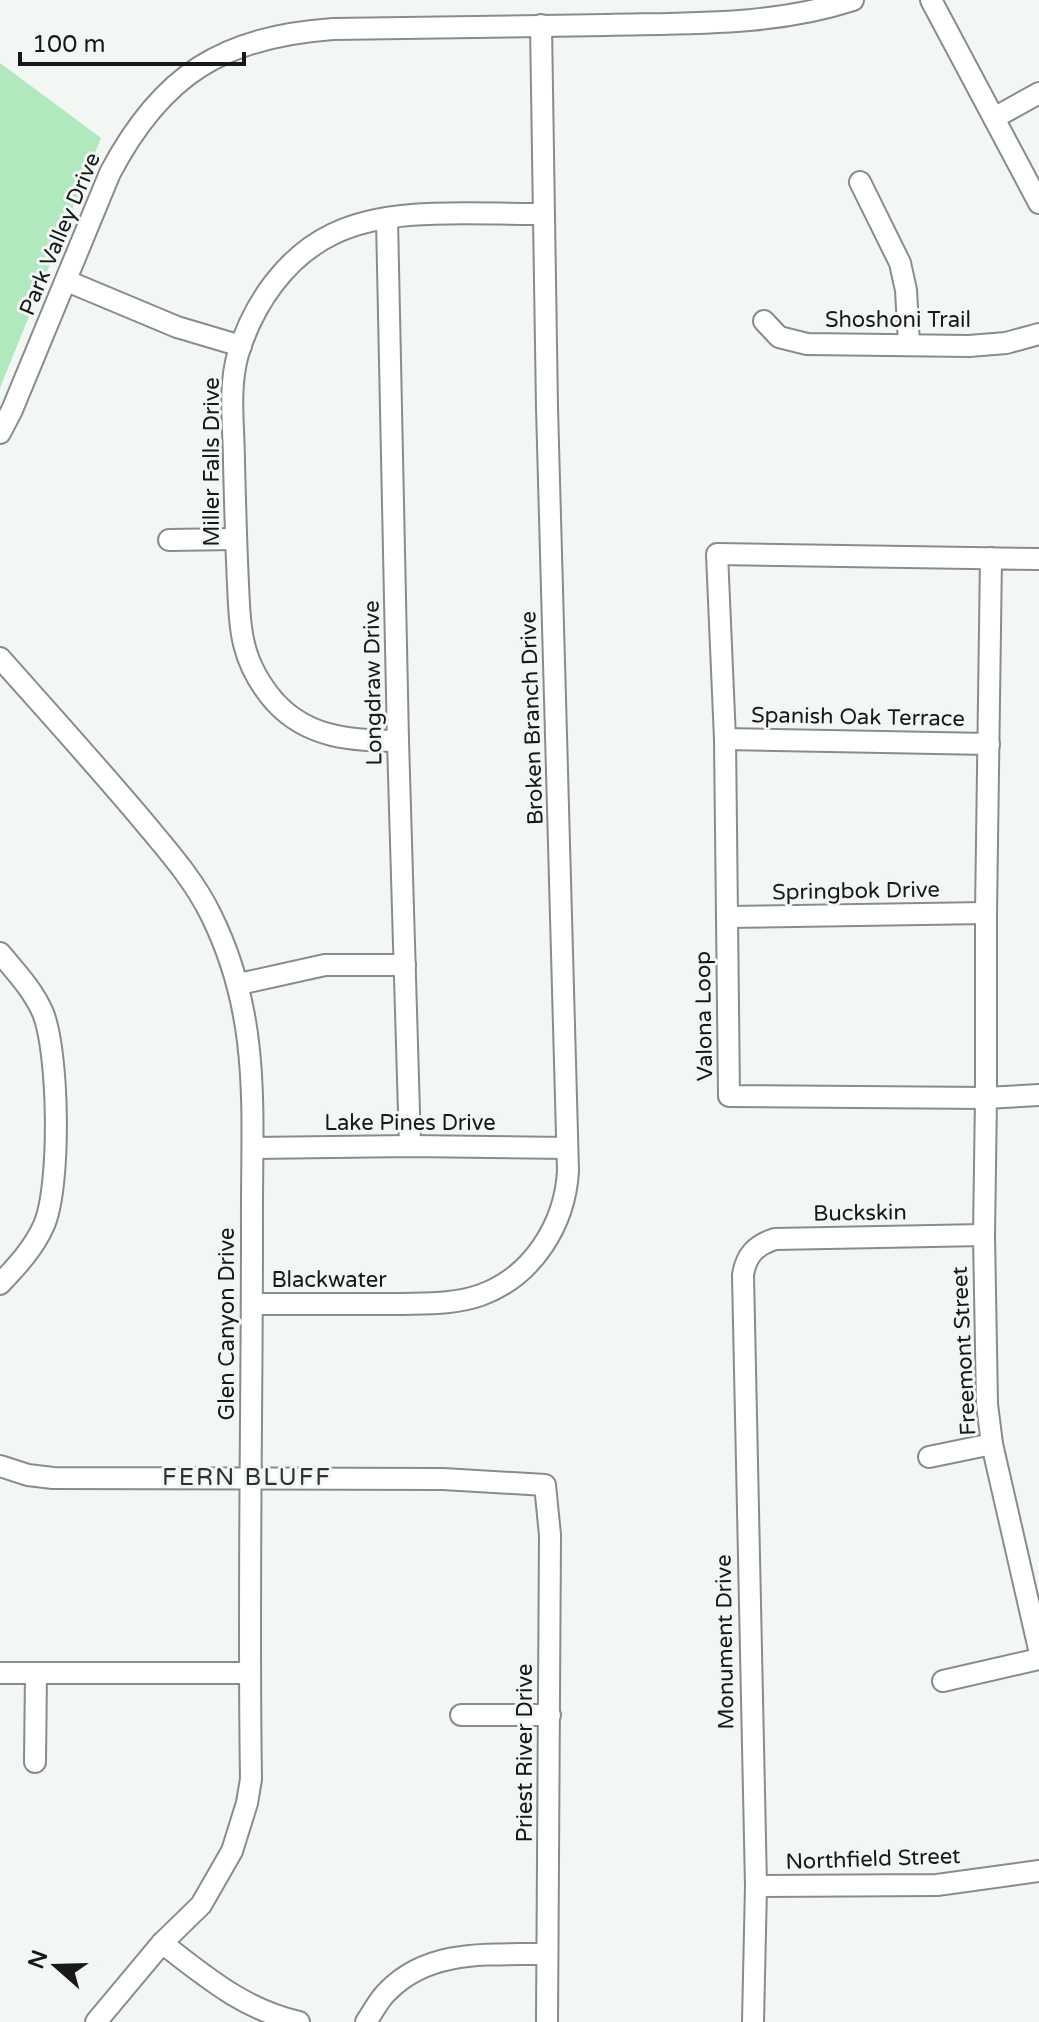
<svg xmlns="http://www.w3.org/2000/svg" width="1039" height="2022" font-family="'Varela Round',sans-serif">
	<style>
		.green { fill: #b0e9bd }
		.lines { fill: none; stroke-linecap: round; stroke-linejoin: round }
		.minor-casing { stroke: #888d89; stroke-width: 24 }
		.minor { stroke: #fff; stroke-width: 20 }
		.labels { text-anchor: middle; dominant-baseline: central; stroke-width: 6; stroke-linejoin: round; paint-order: stroke }
		.street-label { font-size: 22px; fill: #171817; stroke: #f2f7f3 }
		.neighbourhood-label { font-size: 24px; letter-spacing: 2px; fill: #2e322f; stroke: #f2f7f3 }
	</style>
	<rect width="100%" height="100%" fill="#f2f7f3"/>
	<polygon class="green" points="0,63 101,138 0,388"/>
	<g class="lines">
		<g class="minor-casing">
			<g id="minor">
				<polyline points="931,0 1039,203"/>
				<polyline points="994,118 1039,93"/>
				<polyline points="860,182 900,263 906,290 909,344"/>
				<polyline points="387,219 398,741 410,1146"/>
				<polyline points="67,281 177,327 241,346"/>
				<polyline points="764,321 779,337 807,344 969,346 1006,343 1039,334"/>
				<path d="M0,433l12,-23 98,-237c52,-99 113,-136 223,-144 91,-2 182,-3 273,-4 84,-2 167,1 247,-25"/>
				<polyline points="169,540 235,539"/>
				<polyline points="991,558 986,913 986,1098 729,1096 725,739 717,554 1039,559"/>
				<path d="M0,658c48,54 97,108 144,164 24,29 50,58 67,93 52,105 40,201 41,314 0,183 -4,367 -1,550l-4,24 -15,48 -31,54 -39,38 -66,79"/>
				<polyline points="725,739 989,744"/>
				<path d="M398,741c-46,-1 -89,-2 -123,-39 -14,-16 -26,-37 -31,-58 -5,-20 -5,-40 -6,-60 -2,-41 -3,-81 -4,-121 0,-36 -6,-74 4,-109 15,-49 47,-97 95,-120 59,-29 144,-19 209,-20"/>
				<polyline points="727,917 986,913"/>
				<path d="M0,953c16,19 33,37 43,60 16,40 18,173 1,212 -10,23 -27,41 -44,59"/>
				<polyline points="239,984 325,965 405,965"/>
				<polyline points="1039,1095 986,1098 984,1235 987,1404 992,1444 1039,1649"/>
				<polyline points="253,1148 410,1146 567,1148"/>
				<path d="M253,1304c48,0 95,0 142,0 29,-1 58,1 86,-9 52,-19 84,-71 87,-124l-21,-763 -6,-383"/>
				<polyline points="929,1457 992,1444"/>
				<polyline points="0,1466 28,1475 53,1478 443,1479 545,1485 550,1535 547,2022"/>
				<polyline points="0,1673 249,1673"/>
				<polyline points="943,1681 1039,1659"/>
				<polyline points="461,1715 550,1715"/>
				<polyline points="35,1762 36,1673"/>
				<polyline points="756,1886 937,1885 1039,1871"/>
				<path d="M162,1943c44,34 81,66 137,79"/>
				<path d="M366,2022c7,-10 13,-23 22,-31 42,-43 103,-36 159,-37"/>
				<path d="M753,2022l3,-136 -13,-611c3,-20 13,-30 32,-36l209,-4"/>
			</g>
		</g>
		<use href="#minor" class="minor"/>
	</g>
	<g class="labels">
		<g class="street-label">
			<text transform="translate(60 234) rotate(-67)">Park Valley Drive</text>
			<text x="898" y="320">Shoshoni Trail</text>
			<text transform="translate(212 462) rotate(-90)">Miller Falls Drive</text>
			<text transform="translate(373 683) rotate(-91)">Longdraw Drive</text>
			<text transform="translate(858 717) rotate(1)">Spanish Oak Terrace</text>
			<text transform="translate(532 718) rotate(-92)">Broken Branch Drive</text>
			<text transform="translate(856 891) rotate(-1)">Springbok Drive</text>
			<text transform="translate(704 1016) rotate(-91)">Valona Loop</text>
			<text x="410" y="1123">Lake Pines Drive</text>
			<text transform="translate(860 1213) rotate(-1)">Buckskin</text>
			<text x="329" y="1280">Blackwater</text>
			<text transform="translate(227 1324) rotate(-90)">Glen Canyon Drive</text>
			<text transform="translate(964 1351) rotate(-93)">Freemont Street</text>
			<text transform="translate(725 1642) rotate(-91)">Monument Drive</text>
			<text transform="translate(525 1753) rotate(-90)">Priest River Drive</text>
			<text transform="translate(873 1859) rotate(-2)">Northfield Street</text>
		</g>
		<g class="neighbourhood-label">
			<text x="247" y="1477">FERN BLUFF</text>
		</g>
	</g>
	<g transform="translate(56 1966) rotate(290)" stroke="#f2f7f3" stroke-width="6" paint-order="stroke">
	<path d="M0-6L14 30L0 20L-14 30Z" fill="#171817"/>
	<text y="-12" font-size="22" font-weight="bold" text-anchor="middle" fill="#171817">N</text>
	</g>
	<path d="M20 52v12h224v-12" fill="none" stroke="#171817" stroke-width="4"/>
	<text x="32" y="52" font-size="24" fill="#171817" stroke="#f2f7f3" stroke-width="6" paint-order="stroke">100 m</text>
</svg>
